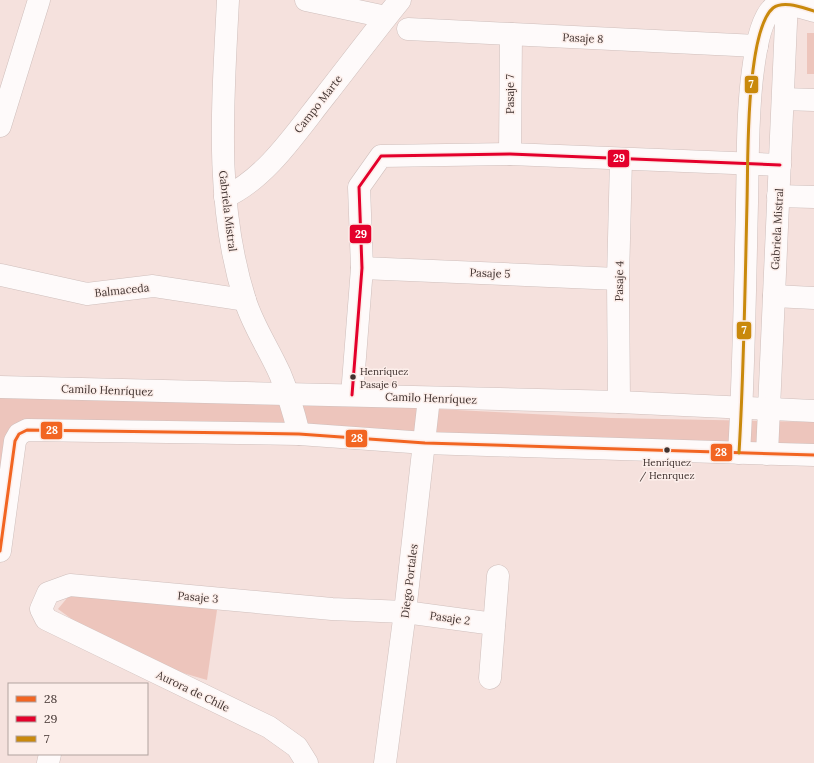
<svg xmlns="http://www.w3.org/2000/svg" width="814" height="763" font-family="Lora,serif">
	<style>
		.green { fill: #edc5bc }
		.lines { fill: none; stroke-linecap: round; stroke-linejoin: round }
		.minor-casing { stroke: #cfbfbc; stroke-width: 23 }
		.major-casing { stroke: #cfbfbc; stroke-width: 23 }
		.minor { stroke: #fefafa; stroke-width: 22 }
		.major { stroke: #fefafa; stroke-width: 22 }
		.bus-1-casing { stroke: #fceeea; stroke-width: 6 }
		.bus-2-casing { stroke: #fceeea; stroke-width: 6 }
		.bus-3-casing { stroke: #fceeea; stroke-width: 6 }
		.bus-1 { stroke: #f26522; stroke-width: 3 }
		.bus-2 { stroke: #e4002b; stroke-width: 3 }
		.bus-3 { stroke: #c9890c; stroke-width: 3 }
		.bus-dot { fill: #40322f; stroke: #fceeea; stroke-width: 1.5 }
		.labels { text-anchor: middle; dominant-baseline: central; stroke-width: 3; stroke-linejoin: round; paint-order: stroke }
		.bus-label { font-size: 10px; fill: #40322f; stroke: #fceeea; text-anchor: start }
		.street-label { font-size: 11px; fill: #40322f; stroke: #fceeea }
		.line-badge { stroke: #fceeea; stroke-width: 1.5 }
		.badge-label { font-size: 11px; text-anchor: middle; font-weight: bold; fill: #fff }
	</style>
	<rect width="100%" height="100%" fill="#f5e1dd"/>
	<g class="green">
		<rect x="807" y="33" width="7" height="41"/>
		<polygon points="0,391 283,400 294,430 24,426 0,516"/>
		<polygon points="300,402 611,418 814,422 814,446 306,429"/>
		<polygon points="77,586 217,610 207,680 166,668 88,631 58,609"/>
	</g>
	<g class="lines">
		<g class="minor-casing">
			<g id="minor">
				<path d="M228,0c-5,101 -14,202 17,300 8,26 24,49 35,74 8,19 14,39 19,60"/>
				<polyline points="306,0 386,17"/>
				<polyline points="408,29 757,46"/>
				<polyline points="783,99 814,100"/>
				<polyline points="510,154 511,34"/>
				<polyline points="778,196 814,197"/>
				<path d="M225,197c41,-18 72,-66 100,-101 25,-32 49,-64 75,-96"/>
				<polyline points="362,268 618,279"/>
				<polyline points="1,275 87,294 153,286 245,300"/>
				<polyline points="774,296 814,298"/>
				<polyline points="352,395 362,268 359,187 381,156 510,154 780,165"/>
				<polyline points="619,402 618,279 621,159"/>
				<path d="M739,453c5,-83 6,-167 8,-250 1,-43 0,-90 6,-133 2,-16 7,-51 20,-62 11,-8 30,0 41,3"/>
				<polyline points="767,454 787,0"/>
				<polyline points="490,678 498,576"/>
				<polyline points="48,763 50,754"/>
				<polyline points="307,763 297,747 269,727 46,619 41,609 48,593 70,585 332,609 405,612 494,624"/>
				<polyline points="385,763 405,612 429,398"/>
			</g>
		</g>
		<g class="major-casing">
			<g id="major">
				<polyline points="0,126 39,0"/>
				<polyline points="0,387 619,402 814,411"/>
				<polyline points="0,551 15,441 19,434 27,430 299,434 425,443 814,455"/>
			</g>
		</g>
		<use href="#minor" class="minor"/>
		<use href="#major" class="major"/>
		<g class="bus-1-casing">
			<polyline id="bus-1" points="0,551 15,441 19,434 27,430 299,434 425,443 814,455"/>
		</g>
		<g class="bus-2-casing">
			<polyline id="bus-2" points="352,395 362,268 359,187 381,156 510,154 780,165"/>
		</g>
		<g class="bus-3-casing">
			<path id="bus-3" d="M739,453c5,-83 6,-167 8,-250 1,-43 0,-90 6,-133 2,-16 7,-51 20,-62 11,-8 30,0 41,3"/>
		</g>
		<use href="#bus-1" class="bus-1"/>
		<use href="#bus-2" class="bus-2"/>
		<use href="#bus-3" class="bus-3"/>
	</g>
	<g class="bus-dot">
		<circle cx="353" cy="377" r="3.5"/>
		<circle cx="667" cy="450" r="3.5"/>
	</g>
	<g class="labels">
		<g class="bus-label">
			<text x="360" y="371">Henríquez<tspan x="360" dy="13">Pasaje 6</tspan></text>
			<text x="667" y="462" text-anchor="middle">Henríquez<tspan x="667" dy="13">/ Henrquez</tspan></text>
		</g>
		<g class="street-label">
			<text transform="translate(583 38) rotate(3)">Pasaje 8</text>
			<text transform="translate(510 94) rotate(-90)">Pasaje 7</text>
			<text transform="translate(318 104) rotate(-52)">Campo Marte</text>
			<text transform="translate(228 211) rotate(83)">Gabriela Mistral</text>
			<text transform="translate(777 229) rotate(-87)">Gabriela Mistral</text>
			<text transform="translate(490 273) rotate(2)">Pasaje 5</text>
			<text transform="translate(619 281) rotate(-89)">Pasaje 4</text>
			<text transform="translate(122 290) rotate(-6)">Balmaceda</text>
			<text transform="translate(107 390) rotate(2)">Camilo Henríquez</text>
			<text transform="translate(431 398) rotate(2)">Camilo Henríquez</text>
			<text transform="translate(409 581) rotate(-83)">Diego Portales</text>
			<text transform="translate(198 597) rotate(5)">Pasaje 3</text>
			<text transform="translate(450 618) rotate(8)">Pasaje 2</text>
			<text transform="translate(193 691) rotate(26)">Aurora de Chile</text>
		</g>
	</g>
	<g class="line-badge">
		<rect x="744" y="75" width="15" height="19" rx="4" fill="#c9890c"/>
		<rect x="607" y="149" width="23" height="19" rx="4" fill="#e4002b"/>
		<rect x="349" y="224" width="23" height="20" rx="4" fill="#e4002b"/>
		<rect x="736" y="321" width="16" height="19" rx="4" fill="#c9890c"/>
		<rect x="40" y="421" width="23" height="19" rx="4" fill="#f26522"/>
		<rect x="345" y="429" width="23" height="19" rx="4" fill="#f26522"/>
		<rect x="710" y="443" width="23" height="19" rx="4" fill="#f26522"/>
	</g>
	<g class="badge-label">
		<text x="751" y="88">7</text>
		<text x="619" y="162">29</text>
		<text x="361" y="238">29</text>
		<text x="744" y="334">7</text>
		<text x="52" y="434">28</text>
		<text x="357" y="442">28</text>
		<text x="721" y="456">28</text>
	</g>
	<rect x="8" y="683" width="140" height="72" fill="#fceeea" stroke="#b1a39f"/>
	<rect x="16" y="696" width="20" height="6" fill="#f26522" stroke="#b1a39f"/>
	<text x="44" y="703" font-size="12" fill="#40322f">28</text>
	<rect x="16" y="716" width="20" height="6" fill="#e4002b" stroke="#b1a39f"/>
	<text x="44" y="723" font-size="12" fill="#40322f">29</text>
	<rect x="16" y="736" width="20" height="6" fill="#c9890c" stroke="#b1a39f"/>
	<text x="44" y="743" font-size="12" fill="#40322f">7</text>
</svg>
